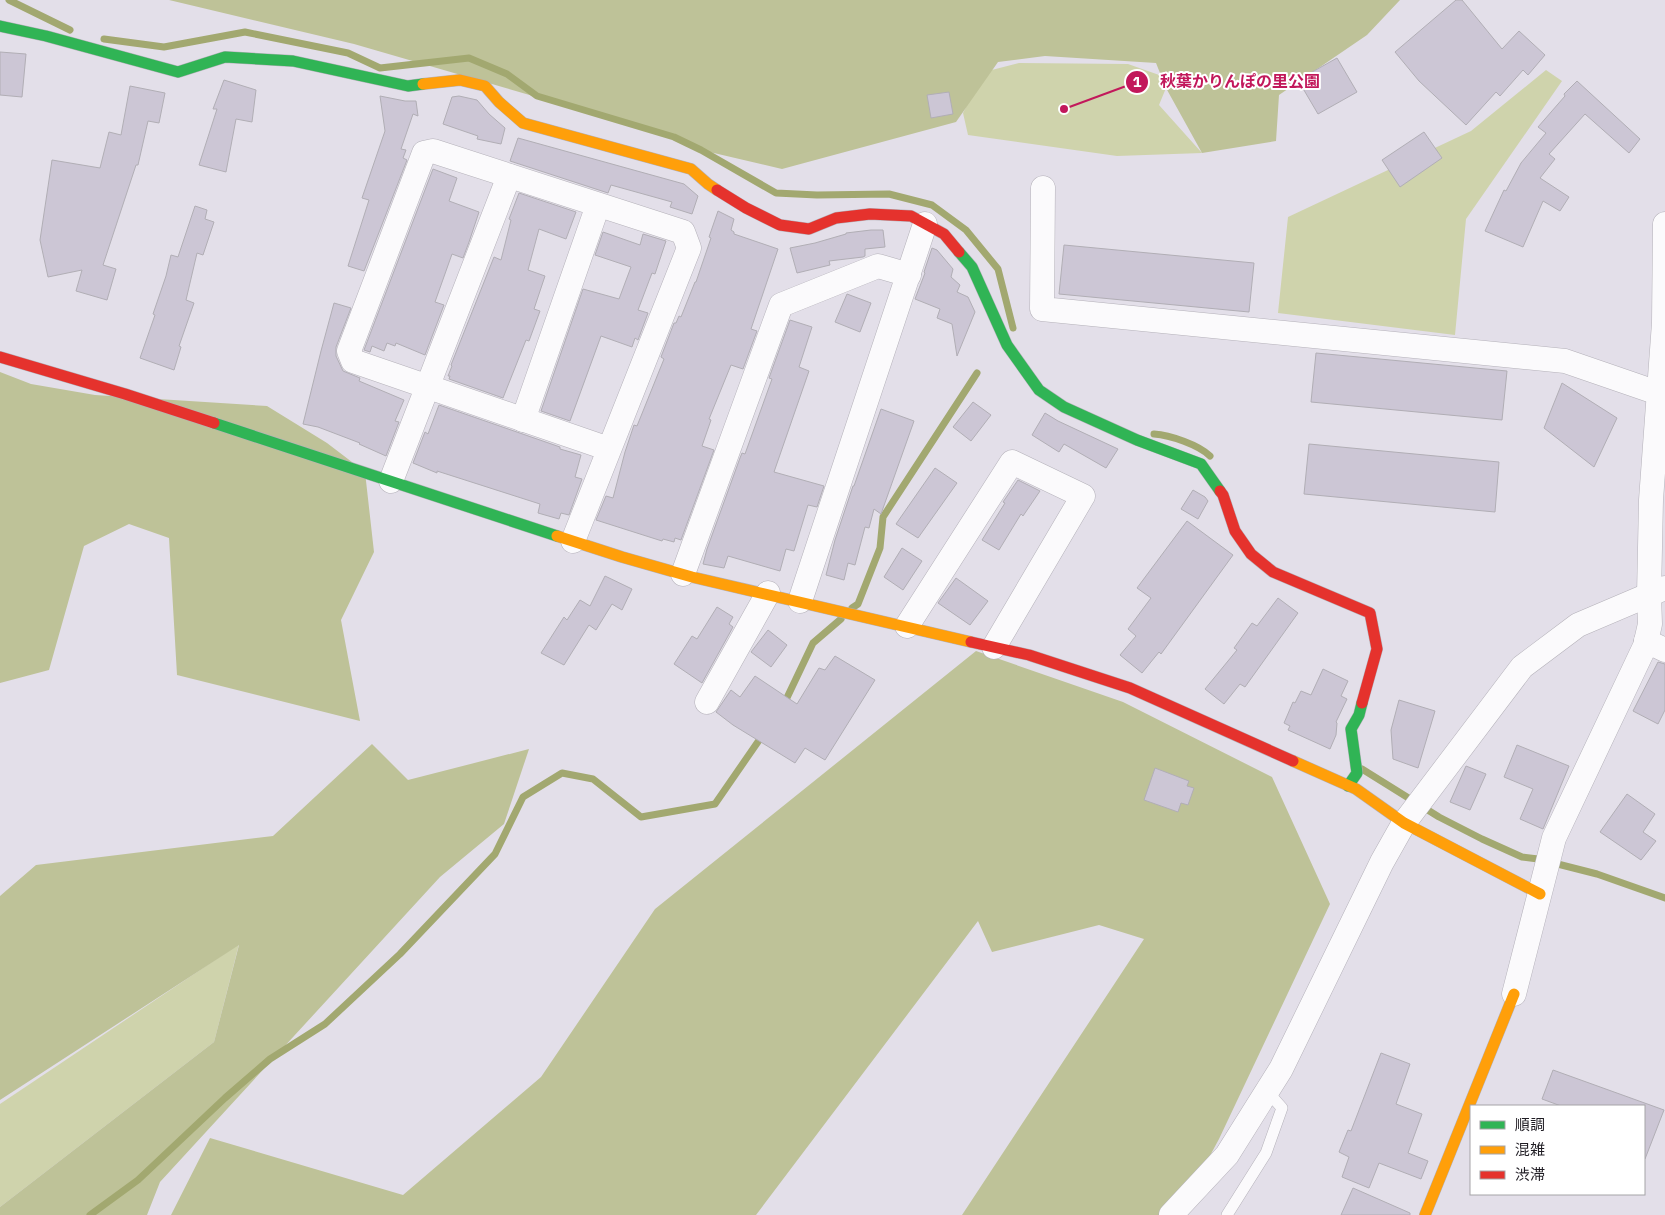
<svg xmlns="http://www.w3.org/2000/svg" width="1665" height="1215" font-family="'IBM Plex Sans','Noto Sans JP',sans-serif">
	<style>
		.green { fill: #cfd3ac }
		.forest { fill: #bec298 }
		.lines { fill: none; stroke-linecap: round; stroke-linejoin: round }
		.stream { stroke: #a2a870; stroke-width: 7 }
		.building { fill: #ccc6d5; stroke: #b1aeb5 }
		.lane-casing { stroke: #b4b1b9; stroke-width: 12 }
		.street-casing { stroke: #b4b1b9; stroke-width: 25 }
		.fast-casing { stroke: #b4b1b9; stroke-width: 12 }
		.slow-casing { stroke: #b4b1b9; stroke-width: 12 }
		.jam-casing { stroke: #b4b1b9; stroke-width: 12 }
		.lane { stroke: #fbfafc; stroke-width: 11 }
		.street { stroke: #fbfafc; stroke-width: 24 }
		.fast { stroke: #30b455; stroke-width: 11 }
		.slow { stroke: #ff9f0a; stroke-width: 11 }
		.jam { stroke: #e5322d; stroke-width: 11 }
		.leader { fill: none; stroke: #c2185b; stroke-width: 2 }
		.callout-dot { fill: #c2185b; stroke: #fff; stroke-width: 2 }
		.mark-label { font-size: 15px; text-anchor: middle; font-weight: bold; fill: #fff }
		.callout-label { font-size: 16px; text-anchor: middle; font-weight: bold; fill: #c2185b; stroke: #fff; stroke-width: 4; stroke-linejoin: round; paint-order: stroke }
	</style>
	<rect width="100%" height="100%" fill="#e3dfe9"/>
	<g class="green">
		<polygon points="1019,63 1128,64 1162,76 1166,88 1159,105 1202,153 1117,156 968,135 963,113 984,72"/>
		<polygon points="1546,70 1562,81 1466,219 1455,335 1278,313 1288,217 1471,131"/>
		<polygon points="239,944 214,1042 0,1207 0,1104"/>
	</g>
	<g class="forest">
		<polygon points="169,0 1400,0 1367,35 1279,95 1276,141 1202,153 1166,88 1156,63 1045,56 998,62 956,122 782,169 701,150 674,137 354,44"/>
		<polygon points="0,372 31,384 95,395 267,406 327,443 365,472 374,552 341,620 360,721 177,675 169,538 129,524 84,546 49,670 0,683"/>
		<polygon points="976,651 1123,702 1272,777 1330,904 1219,1139 1178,1215 962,1215 1144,939 1099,925 992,952 978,921 756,1215 171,1215 210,1138 403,1195 541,1077 655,909"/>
		<polygon points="372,744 408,780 529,749 504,824 440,877 160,1182 147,1215 0,1215 0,1207 214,1042 239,945 0,1100 0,896 36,865 273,836"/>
	</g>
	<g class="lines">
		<g class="stream">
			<polyline points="9,0 70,30"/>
			<polyline points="104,39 164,47 245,32 348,53 380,68 469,58 507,74 537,96 674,137 701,150 776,193 817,195 889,194 932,205 966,230 998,269 1013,328"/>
			<path d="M1154,434c16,1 45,11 56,22"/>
			<polyline points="852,608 858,604 880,548 883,517 977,373"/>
			<polyline points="784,704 813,643 841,619"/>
			<polyline points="1362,769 1439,817 1482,839 1522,857 1538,859 1597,874 1665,898"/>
			<polyline points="90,1215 138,1180 225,1098 270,1059 325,1024 400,954 495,854 523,797 562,773 593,779 641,817 715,804 764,733"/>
		</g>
	</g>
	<g class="building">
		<polygon points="1456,0 1462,0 1502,49 1519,31 1545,55 1528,75 1523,70 1500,96 1496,92 1466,125 1419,81 1395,52"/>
		<polygon points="0,52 26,54 22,97 0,95"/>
		<polygon points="1337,58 1357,92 1318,114 1298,80"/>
		<polygon points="224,80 256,90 252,122 236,119 226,172 199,165 217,109 213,109"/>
		<polygon points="1577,81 1640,139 1629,153 1585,114 1549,154 1555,159 1540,178 1569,197 1560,211 1543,201 1523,247 1485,231 1504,190 1506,191 1521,163 1546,133 1538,127 1565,96 1564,94"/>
		<polygon points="130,86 165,93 159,123 148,121 138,165 136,165 103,265 116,269 107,300 76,291 82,270 48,277 40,240 52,160 100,168 109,132 121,135"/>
		<polygon points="949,92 953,114 931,118 927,95"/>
		<polygon points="380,96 405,101 416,101 418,116 413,114 401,149 406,150 403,158 407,160 364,271 348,266 369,200 362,198 385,131"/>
		<polygon points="459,96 477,100 489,114 505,128 501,144 477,139 478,136 443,124 452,97"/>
		<polygon points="1424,132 1442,158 1400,187 1382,160"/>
		<polygon points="518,138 684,184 698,196 692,214 670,207 672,202 611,185 608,193 510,161"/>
		<polygon points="433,169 457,178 449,201 479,212 469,242 463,258 452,254 435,302 444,305 425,355 396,343 395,346 387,343 384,351 372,346 370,352 364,350"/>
		<polygon points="519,193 576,212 566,239 539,229 528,270 545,276 534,309 540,311 529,341 526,340 503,398 449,379 450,376 448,376 452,366 451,365 494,257 501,260 511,220 509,219"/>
		<polygon points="195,206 207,210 205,219 214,222 203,255 197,253 186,300 194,303 179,346 181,347 174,370 140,358 155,315 153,314 166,276 171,255 178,257"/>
		<polygon points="718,211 734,219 731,230 734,232 734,234 778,249 751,329 757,331 743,369 731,365 709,419 711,420 702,446 714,450 681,540 675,538 674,542 663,539 662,541 596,520 606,496 613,498 625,452 634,425 637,426 664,359 661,357 674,323 676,323 679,316 681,317 695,282 696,282 711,238 709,237"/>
		<polygon points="871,230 883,230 885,247 865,249 865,256 863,257 829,261 830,265 797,273 790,248 815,243 846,234 846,233"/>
		<polygon points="603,232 640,245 643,234 666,241 655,274 652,273 638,310 648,313 638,340 635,338 632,347 601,336 570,421 541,411 583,289 619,299 631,267 595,255"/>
		<polygon points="1064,245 1254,263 1249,312 1059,294"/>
		<polygon points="932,248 937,250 953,269 951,277 960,285 957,292 968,297 975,312 957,356 952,324 937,318 940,309 915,299 925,273 924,272"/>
		<polygon points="847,294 871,303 860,332 835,322"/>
		<polygon points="334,303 351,308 336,347 336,356 343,371 360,378 359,381 404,400 395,421 399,422 386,456 359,444 360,443 318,427 303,424 321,351"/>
		<polygon points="790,320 812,327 799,367 809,371 774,472 824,486 817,507 808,505 794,551 786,549 780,571 728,556 724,568 703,564 707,549 740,458 742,453 745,454 772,379 769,378"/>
		<polygon points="1316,353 1507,371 1502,420 1311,402"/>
		<polygon points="1562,383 1617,418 1594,467 1544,428"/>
		<polygon points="973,402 991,415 971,441 953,427"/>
		<polygon points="439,405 560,447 560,449 581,455 575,477 582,479 569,515 561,513 559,519 538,513 540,504 437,471 437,473 413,463 425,432 428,434"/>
		<polygon points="881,409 914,421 881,514 874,509 869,528 865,527 855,565 848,563 844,580 826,575 835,540 853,486 854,486"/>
		<polygon points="1045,413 1058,421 1118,449 1106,468 1064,444 1059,452 1032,435"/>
		<polygon points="1309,444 1499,462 1495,512 1304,494"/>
		<polygon points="935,468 957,483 918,538 896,524"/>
		<polygon points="1018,480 1040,491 1023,516 1021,514 999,550 982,540 1005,503 1003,502"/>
		<polygon points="1193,490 1205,497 1208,501 1198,519 1181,509"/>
		<polygon points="1187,521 1233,555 1161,654 1159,652 1142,673 1120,655 1136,636 1128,629 1151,598 1137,588"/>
		<polygon points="902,548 922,561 903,590 884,577"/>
		<polygon points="605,576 632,589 622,610 612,604 596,630 589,625 564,665 541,653 564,617 567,620 580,600 590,606"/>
		<polygon points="956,578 988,601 970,625 938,603"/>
		<polygon points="1278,598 1298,613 1245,687 1240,684 1224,704 1205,689 1237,650 1234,648 1252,623 1257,626"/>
		<polygon points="717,607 733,617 729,624 733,627 702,683 674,664 692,636 697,639"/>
		<polygon points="768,630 787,645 771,667 751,652"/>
		<polygon points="835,656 875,680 825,760 805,748 795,763 733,725 716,712 731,690 740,697 755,676 797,704 819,668 825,670"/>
		<polygon points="1658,662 1665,664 1665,710 1658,724 1633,711"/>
		<polygon points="1323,669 1348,681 1341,696 1347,699 1336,722 1337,723 1336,735 1330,749 1288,730 1290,726 1284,723 1293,702 1295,703 1301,691 1311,695"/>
		<polygon points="1399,700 1435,711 1418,768 1393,759 1391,730"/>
		<polygon points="1517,745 1569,766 1543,829 1520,819 1533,789 1504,777"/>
		<polygon points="1466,766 1486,774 1470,810 1450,802"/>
		<polygon points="1155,768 1189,781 1187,786 1194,788 1188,805 1181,803 1178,812 1144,800"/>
		<polygon points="1627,794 1655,814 1643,832 1656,841 1641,860 1600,832"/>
		<polygon points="1381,1053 1410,1064 1396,1104 1422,1114 1408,1153 1428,1161 1421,1179 1379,1163 1369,1188 1342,1177 1349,1157 1339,1152 1348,1130 1351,1131"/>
		<polygon points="1553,1070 1664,1110 1645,1159 1644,1158 1644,1106 1561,1106 1542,1099"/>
		<polygon points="1353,1188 1410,1213 1410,1215 1341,1215"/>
	</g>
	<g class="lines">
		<g class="lane-casing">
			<polyline id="lane" points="1227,1215 1266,1153 1282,1108 1267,1091"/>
		</g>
		<g class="street-casing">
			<g id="street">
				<polyline points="1043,188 1042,309 1565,361 1658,393"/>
				<polyline points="523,420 598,205"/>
				<polyline points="391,481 509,176"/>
				<polyline points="573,541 689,248 683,232 433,151 424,153 349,351 353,361 609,449"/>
				<polyline points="683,574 781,305 878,266 909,275"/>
				<polyline points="800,601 925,224"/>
				<polyline points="907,626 1012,462 1083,496 994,647"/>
				<polyline points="1646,641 1665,650"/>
				<polyline points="707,702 768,593"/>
				<polyline points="1514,994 1554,838 1645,646 1650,624 1649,595 1651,500 1664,323 1665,224"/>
				<polyline points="1171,1215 1227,1155 1281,1069 1382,862 1404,823 1522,667 1578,625 1665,588"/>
			</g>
		</g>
		<g class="fast-casing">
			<g id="fast">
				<polyline points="0,26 46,36 178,72 225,57 293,61 408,86 423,84"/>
				<polyline points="959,252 972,267 1007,345 1039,390 1064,407 1137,440 1201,464 1220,491"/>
				<polyline points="214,423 557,536"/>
				<polyline points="1348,786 1357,773 1351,729 1359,715 1362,703"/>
			</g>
		</g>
		<g class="slow-casing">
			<g id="slow">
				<polyline points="423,84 460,80 485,86 499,102 523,123 691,169 708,184 717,190"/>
				<polyline points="557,536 622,557 692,577 971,642"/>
				<polyline points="1293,761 1356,789 1404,823 1540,894"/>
				<polyline points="1425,1215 1514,994"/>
			</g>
		</g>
		<g class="jam-casing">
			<g id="jam">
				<polyline points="717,190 746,208 780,225 809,229 836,218 870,214 911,216 944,234 959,252"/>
				<polyline points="0,357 125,394 214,423"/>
				<polyline points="1220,491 1223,495 1235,531 1251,554 1273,572 1370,613 1377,649 1362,703"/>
				<polyline points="971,642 1029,655 1130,688 1293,761"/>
			</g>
		</g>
		<use href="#lane" class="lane"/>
		<use href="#street" class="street"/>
		<use href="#fast" class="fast"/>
		<use href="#slow" class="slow"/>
		<use href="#jam" class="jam"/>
	</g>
	<path class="leader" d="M1064 109L1137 82"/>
	<g class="callout-dot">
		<circle cx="1064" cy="109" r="5"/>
		<circle cx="1137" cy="82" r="12"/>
	</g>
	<g class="mark-label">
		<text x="1137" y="87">1</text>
	</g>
	<g class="callout-label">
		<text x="1240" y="87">秋葉かりんぽの里公園</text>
	</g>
	<rect x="1470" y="1105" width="175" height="90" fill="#ffffff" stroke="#a5a4a7"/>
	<rect x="1480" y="1121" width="25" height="8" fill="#30b455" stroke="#a5a4a7"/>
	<text x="1515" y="1130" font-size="15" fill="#1f1c23">順調</text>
	<rect x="1480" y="1146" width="25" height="8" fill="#ff9f0a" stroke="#a5a4a7"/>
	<text x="1515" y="1155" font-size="15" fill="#1f1c23">混雑</text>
	<rect x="1480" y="1171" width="25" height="8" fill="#e5322d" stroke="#a5a4a7"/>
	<text x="1515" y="1180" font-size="15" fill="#1f1c23">渋滞</text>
</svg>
